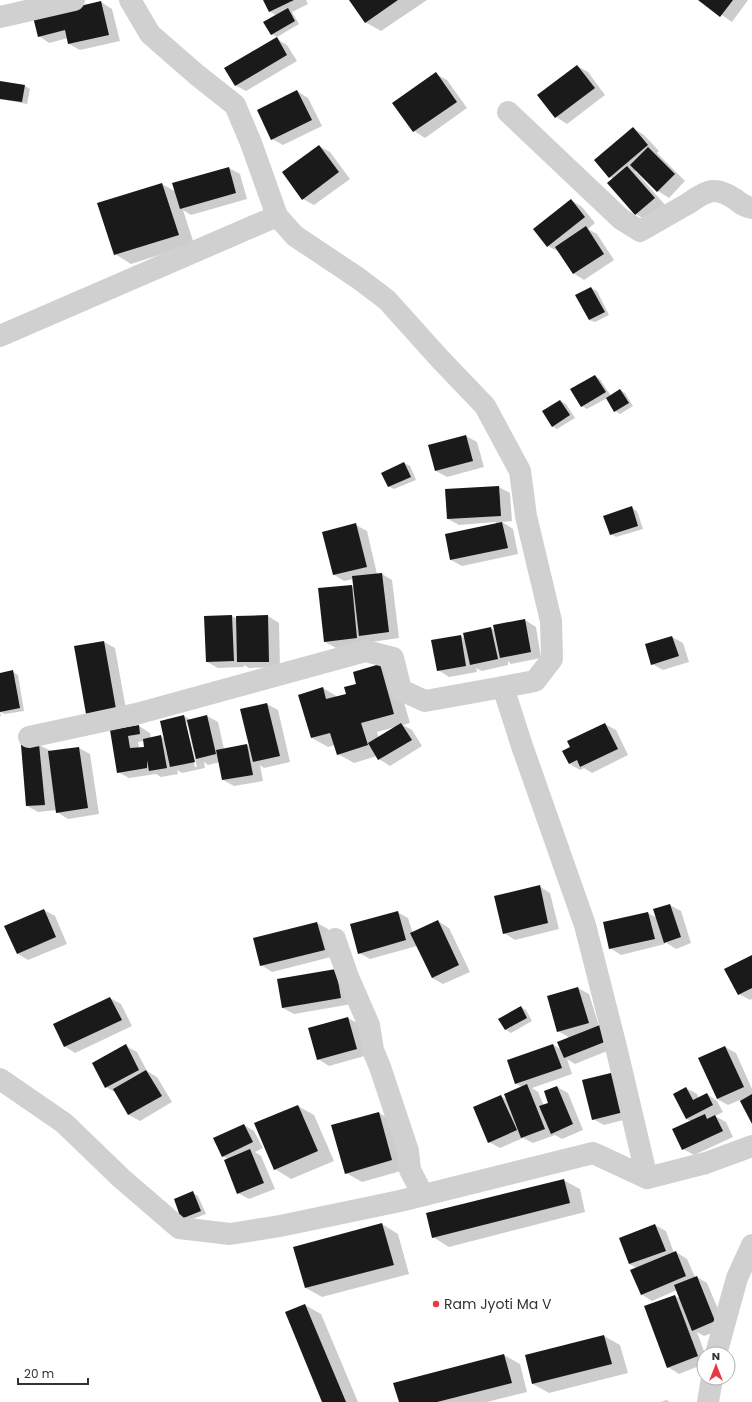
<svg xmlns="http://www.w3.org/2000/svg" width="752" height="1402" font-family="Poppins,sans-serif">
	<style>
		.shadow { fill: #0003; fill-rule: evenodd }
		.building { fill: #1a1a1a }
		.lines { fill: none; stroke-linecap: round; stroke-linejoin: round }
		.minor { stroke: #d0d0d0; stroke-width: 22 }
		.poi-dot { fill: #e63946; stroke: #fff; stroke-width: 1.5 }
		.labels { text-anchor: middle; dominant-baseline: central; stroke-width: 4; stroke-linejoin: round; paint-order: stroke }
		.poi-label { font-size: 14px; fill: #333; stroke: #fff; text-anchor: start }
	</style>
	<rect width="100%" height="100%" fill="#fff"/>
	<g class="shadow">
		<polygon points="264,0 306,0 308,4 292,12 299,24 277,37 271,34 277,16 269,11"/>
		<polygon points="350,0 427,0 381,31 365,22"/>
		<polygon points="700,0 748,0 732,22"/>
		<polygon points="101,2 112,9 120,41 80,50 69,44 68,38 49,43 39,36"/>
		<polygon points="277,39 287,45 297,61 246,91 235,85"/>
		<polygon points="577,66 588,72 605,95 567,124 556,117 539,95"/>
		<polygon points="436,74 447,80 467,108 425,138 414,131 394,103"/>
		<polygon points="0,82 25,86 30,89 27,104 0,99"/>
		<polygon points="297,91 308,98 322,126 283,145 272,139"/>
		<polygon points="633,128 644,135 659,151 657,153 685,181 669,198 658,191 637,170 635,172 638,174 665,205 647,221 636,214 613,179 610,177 595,161"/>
		<polygon points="319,146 330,152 350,179 314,205 303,199"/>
		<polygon points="229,168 240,174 247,199 191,215 183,210 194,244 131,264 115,254 162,184 176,192"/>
		<polygon points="571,200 582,207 595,223 588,229 597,234 614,260 584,280 573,273 559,252 548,246 535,230"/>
		<polygon points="591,288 597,291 609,315 595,322 589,320"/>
		<polygon points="595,376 600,379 611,396 620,390 625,393 633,406 620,414 615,411 607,398 587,409 582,406 572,390"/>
		<polygon points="560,401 566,404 575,418 557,429 552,426"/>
		<polygon points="466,436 477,442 484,467 447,477 436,471 429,446"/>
		<polygon points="404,463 410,466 416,480 394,489 388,486"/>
		<polygon points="499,487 510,493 512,521 502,522 513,529 518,554 462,566 451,560 496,524 496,522 459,525 448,519 446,490"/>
		<polygon points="632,508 637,511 643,529 616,537 611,534"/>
		<polygon points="356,525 367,531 377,574 382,574 392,580 399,638 371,642 367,640 368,644 336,648 325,642 351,586 354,587 353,579 344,581 333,574"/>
		<polygon points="232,616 237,619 237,617 268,616 279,623 280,667 249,668 244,665 244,667 218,668 207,662"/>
		<polygon points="525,620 536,627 541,658 511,664 508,661 508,665 482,671 476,668 477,672 449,677 438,670 461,636 466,639 491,628 496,631"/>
		<polygon points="672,637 683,643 689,662 663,670 652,664"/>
		<polygon points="104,642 115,648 127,715 98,720 75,647"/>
		<path d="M380,665l16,10 14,48 -7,2 9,5 10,16 -32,20 -11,-7 -2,-3 -23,7 -16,-9 -3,-9 -7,2 -16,-9 11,-50 15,9 9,-3zM395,727l-16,11 -2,-6z"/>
		<polygon points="13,672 18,675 24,711 5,714 0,712 1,716 0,716 0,674"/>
		<path d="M267,704l11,6 12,52 -26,6 -4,-3 3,16 -29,5 -11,-6 -3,-18 -12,3 -4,-3 1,6 -23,5 -5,-3 1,4 -17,3 -5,-3 -27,4 -11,-6 -7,-41 28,-5 11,7 1,5 10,-2 4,3 19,-23 7,4 16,-4 11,6 6,27 23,-4 3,2zM185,723h2l10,44h-2zM144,741l1,6 -6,1 -1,-6z"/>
		<polygon points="605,724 616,730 628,755 592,773 584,768 580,770 570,764"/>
		<polygon points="39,745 51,751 79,748 90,754 99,814 68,819 57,812 57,810 38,812 27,806"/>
		<polygon points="539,886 550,893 559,929 515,940 504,933"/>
		<polygon points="670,905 681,911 691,943 676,949 665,942 665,944 621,955 610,948 604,923 648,913 657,918"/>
		<polygon points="44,910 55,916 67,944 28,960 18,954"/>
		<polygon points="397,912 408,918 413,934 438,921 449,928 470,972 443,984 432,978 417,946 370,959 359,953"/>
		<polygon points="317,923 328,929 335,956 272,972 261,965 254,939"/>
		<polygon points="752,956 752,999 750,1000 739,994"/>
		<polygon points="336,970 352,1004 294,1014 283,1008"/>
		<polygon points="578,988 589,994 599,1026 617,1047 575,1064 567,1059 572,1074 532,1088 538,1092 544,1106 550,1103 557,1087 568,1093 583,1130 562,1139 555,1135 533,1143 523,1138 500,1148 489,1142 501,1096 507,1100 522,1087 516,1084 508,1061 553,1045 561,1049 570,1038 558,1031 548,997"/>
		<polygon points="110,998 121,1004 132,1026 75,1053 64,1046"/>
		<polygon points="521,1007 526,1010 532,1021 511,1033 506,1030 499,1019"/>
		<polygon points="348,1018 359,1024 368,1055 329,1066 318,1059 309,1028"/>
		<polygon points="126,1046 137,1052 147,1071 157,1077 172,1102 140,1121 129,1115 116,1093 106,1087"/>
		<polygon points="725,1047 736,1053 752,1089 752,1122 740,1100 728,1105 717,1099"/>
		<polygon points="615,1073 635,1117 604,1125 593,1119"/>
		<polygon points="686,1088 697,1094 699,1098 707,1094 717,1101 723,1112 715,1116 726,1122 733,1137 694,1155 683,1149 691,1121 686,1119"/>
		<polygon points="298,1106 314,1115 334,1161 291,1179 275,1169"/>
		<polygon points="379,1113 395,1122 408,1169 362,1182 346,1173"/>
		<polygon points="244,1125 254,1131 263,1148 255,1152 261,1156 275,1189 249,1199 238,1193 228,1159 223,1156"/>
		<polygon points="563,1180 580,1189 585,1212 449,1247 433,1237"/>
		<polygon points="193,1193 198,1196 206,1214 187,1221 182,1218"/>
		<polygon points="382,1224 398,1234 409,1274 322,1297 306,1288"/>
		<polygon points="655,1225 666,1231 674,1253 676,1252 687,1259 695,1277 697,1277 707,1283 726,1328 704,1336 697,1332 705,1354 704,1354 704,1364 679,1374 668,1367 675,1296 681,1299 677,1290 652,1301 641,1294 637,1268 629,1264"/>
		<polygon points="305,1305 321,1314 358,1402 323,1402"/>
		<polygon points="604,1336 620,1345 628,1373 549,1393 533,1384 526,1356"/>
		<polygon points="504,1355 520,1364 527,1392 487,1402 400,1402"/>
		<polygon points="666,1400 670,1402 661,1402"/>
	</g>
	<g class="building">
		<polygon points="263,0 294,0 269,12"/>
		<polygon points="349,0 398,0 365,23"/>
		<polygon points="698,0 733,0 720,17"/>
		<polygon points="101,1 109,35 68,44 65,30 38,37 33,17"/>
		<polygon points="288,8 295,21 271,35 263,22"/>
		<polygon points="277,37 287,55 235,86 224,68"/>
		<polygon points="577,65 595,88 555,118 537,95"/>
		<polygon points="436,72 457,102 413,132 392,103"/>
		<polygon points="0,81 25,85 22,102 0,99"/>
		<polygon points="297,90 312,120 271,140 257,110"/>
		<polygon points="633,127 648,145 609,178 594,160"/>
		<polygon points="319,145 339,172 302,200 282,172"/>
		<polygon points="648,147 675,174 657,192 630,165"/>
		<polygon points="627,166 655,198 635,215 607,183"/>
		<polygon points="229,167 236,193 180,209 172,183"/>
		<polygon points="162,183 179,235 114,255 97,203"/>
		<polygon points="571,199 585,217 547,247 533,229"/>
		<polygon points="586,226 604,254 573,274 555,247"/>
		<polygon points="591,287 605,312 589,320 575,295"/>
		<polygon points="595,375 606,392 581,407 570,389"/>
		<polygon points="620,389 629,403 614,412 606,398"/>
		<polygon points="560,400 570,415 552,427 542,411"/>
		<polygon points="466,435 473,461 435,471 428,445"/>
		<polygon points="404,462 411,477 388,487 381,473"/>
		<polygon points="499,486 501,516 447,519 445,489"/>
		<polygon points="632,506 638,526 610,535 603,516"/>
		<polygon points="502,522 508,548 450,560 445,534"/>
		<polygon points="356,523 367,567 333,575 322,532"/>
		<polygon points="382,573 389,632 359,636 352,576"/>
		<polygon points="352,585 357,638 324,642 318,588"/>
		<polygon points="232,615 234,661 206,662 204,616"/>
		<polygon points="268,615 269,662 237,662 236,616"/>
		<polygon points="525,619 531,652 500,658 493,625"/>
		<polygon points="491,627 498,659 470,665 463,633"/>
		<polygon points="461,635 466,666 437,671 431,640"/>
		<polygon points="672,636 679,656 651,665 645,644"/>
		<polygon points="104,641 116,709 86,714 74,646"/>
		<polygon points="380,664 394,714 361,723 368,745 337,755 330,733 311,738 298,695 323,687 326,699 346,694 344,687 356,684 353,672"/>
		<polygon points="13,670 20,708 0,712 0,673"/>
		<polygon points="267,703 280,756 253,762 240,709"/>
		<polygon points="184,715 195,762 170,767 160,721"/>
		<polygon points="207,715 216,754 196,759 187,720"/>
		<polygon points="401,723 412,740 378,760 368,743"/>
		<polygon points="605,723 618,749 580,767 577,760 569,764 562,751 570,747 567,741"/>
		<polygon points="139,725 140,734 128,736 130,748 144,747 143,739 161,735 167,768 149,771 147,760 147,768 117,773 110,730"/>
		<polygon points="39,744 45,805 26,806 21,745"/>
		<polygon points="247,744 253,775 222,780 216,750"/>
		<polygon points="79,747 88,808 56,813 48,751"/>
		<polygon points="540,885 548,923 503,934 494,896"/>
		<polygon points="670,904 681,937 664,943 653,909"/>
		<polygon points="44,909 56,937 17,954 4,926"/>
		<polygon points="398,911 406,940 358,954 350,924"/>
		<polygon points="648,912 655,939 609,949 603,922"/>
		<polygon points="438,920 459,965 432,978 410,933"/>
		<polygon points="317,922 325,950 260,966 253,938"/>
		<polygon points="752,955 752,988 738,995 724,969"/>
		<polygon points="336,969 341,998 282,1008 277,979"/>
		<polygon points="578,987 589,1023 557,1032 547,996"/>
		<polygon points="110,997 122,1020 64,1047 53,1024"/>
		<polygon points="521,1006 527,1018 505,1030 498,1019"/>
		<polygon points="348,1017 357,1049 317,1060 308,1028"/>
		<polygon points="600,1025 607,1041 564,1058 557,1042"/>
		<polygon points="126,1044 139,1070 105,1088 92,1063"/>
		<polygon points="553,1044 562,1068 515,1084 507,1060"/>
		<polygon points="725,1046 744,1087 717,1099 698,1058"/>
		<polygon points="146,1070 162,1096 128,1115 113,1089"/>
		<polygon points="615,1072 624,1112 592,1120 582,1080"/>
		<polygon points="527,1084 545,1129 521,1138 504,1094"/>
		<polygon points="557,1086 573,1124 551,1134 539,1106 548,1103 544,1091"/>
		<polygon points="686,1087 693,1100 707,1093 713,1105 686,1119 673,1094"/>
		<polygon points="752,1094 752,1124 740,1101"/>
		<polygon points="501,1095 517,1130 488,1143 473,1107"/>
		<polygon points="298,1105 318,1151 274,1170 254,1123"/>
		<polygon points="379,1112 392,1160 345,1174 331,1125"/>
		<polygon points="705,1114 707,1119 715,1115 723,1131 682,1150 672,1129"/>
		<polygon points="244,1124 253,1142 222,1157 213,1138"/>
		<polygon points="250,1149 264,1183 237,1194 224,1160"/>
		<polygon points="564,1179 570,1203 432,1238 426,1213"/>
		<polygon points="193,1191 201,1211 181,1219 174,1199"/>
		<polygon points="382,1223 394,1265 305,1288 293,1247"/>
		<polygon points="655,1224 666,1251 629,1264 619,1238"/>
		<polygon points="676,1251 686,1276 641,1295 630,1270"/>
		<polygon points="697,1276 715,1321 692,1331 674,1285"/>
		<polygon points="675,1295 698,1356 667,1368 644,1306"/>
		<polygon points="305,1304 346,1402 322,1402 285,1312"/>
		<polygon points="604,1335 612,1364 532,1384 525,1355"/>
		<polygon points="504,1354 512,1383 437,1402 399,1402 393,1383"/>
	</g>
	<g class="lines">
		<g class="minor">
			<polyline points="130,0 150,34 197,75 235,105 251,143 277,216 295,236 358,278 387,300 440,359 485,406 520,471 526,516 551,621 552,659 535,681 503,687 522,746 585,925 617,1051 647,1178"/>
			<polyline points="0,17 74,0"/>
			<path d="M508,112l113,107 19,12 49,-28c18,-13 26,-17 46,-4 6,5 10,8 17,9"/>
			<polyline points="0,336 277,216"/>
			<polyline points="29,737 136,714 366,651 393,658 401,690 425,701 503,687"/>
			<polyline points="335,939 348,977 369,1025 373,1050 380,1067 408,1151 410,1170 423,1195"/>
			<polyline points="0,1079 64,1123 121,1178 179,1228 230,1234 280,1226 400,1201 593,1153 647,1178 706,1163 752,1146"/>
			<polyline points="716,1354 737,1278 752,1245"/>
			<polyline points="708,1402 712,1378"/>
		</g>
	</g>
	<circle class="poi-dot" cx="436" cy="1304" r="4"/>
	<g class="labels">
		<g class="poi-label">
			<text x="444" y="1304">Ram Jyoti Ma V</text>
		</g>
	</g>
	<g transform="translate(716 1366)"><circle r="19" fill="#ffffff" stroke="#adadad"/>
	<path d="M0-3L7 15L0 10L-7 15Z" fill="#e63946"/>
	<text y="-6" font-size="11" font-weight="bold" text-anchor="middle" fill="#333333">N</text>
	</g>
	<path d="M18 1378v6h70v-6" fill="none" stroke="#333333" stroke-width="2"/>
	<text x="24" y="1378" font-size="12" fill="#333333" stroke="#ffffff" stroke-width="3" paint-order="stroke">20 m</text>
</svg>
